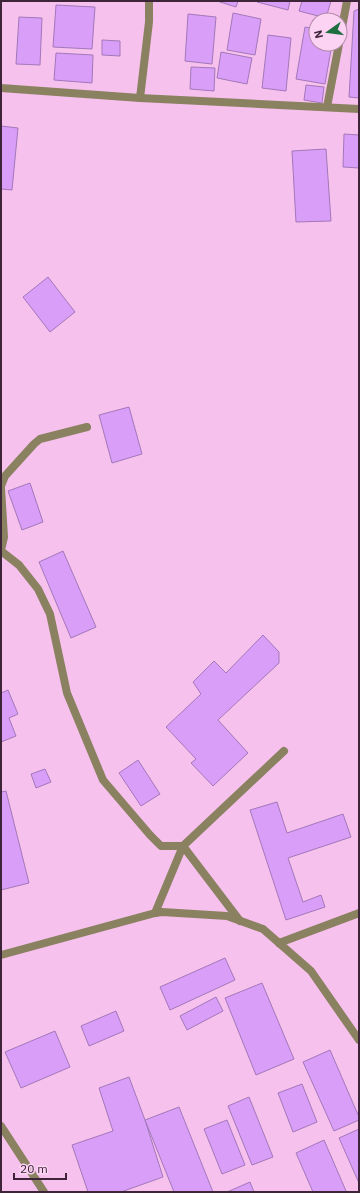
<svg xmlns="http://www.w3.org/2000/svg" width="360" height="1193" font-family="'IBM Plex Sans',sans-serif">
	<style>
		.building { fill: #d89ef8; stroke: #a278b9 }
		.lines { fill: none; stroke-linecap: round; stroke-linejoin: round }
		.street { stroke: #8a8161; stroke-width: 8 }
	</style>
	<rect width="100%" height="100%" fill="#f7c1ed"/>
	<g class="building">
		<polygon points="217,1 238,1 236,7"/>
		<polygon points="258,1 290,1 288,10 257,2"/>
		<polygon points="302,1 331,1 326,18 299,11"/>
		<polygon points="56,5 95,7 92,49 53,47"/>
		<polygon points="359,9 359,98 349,97 354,11"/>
		<polygon points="233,13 261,19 255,55 227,50"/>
		<polygon points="188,14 216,17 212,64 185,61"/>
		<polygon points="19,17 42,18 40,65 16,64"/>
		<polygon points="305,27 316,29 316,44 332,44 325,84 296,79"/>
		<polygon points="268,35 291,38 286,91 262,88"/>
		<polygon points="102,40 120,41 120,56 102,55"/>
		<polygon points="221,52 252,58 247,84 217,78"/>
		<polygon points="56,53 93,55 92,83 54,80"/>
		<polygon points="191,67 215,68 214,91 190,89"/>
		<polygon points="306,85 324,87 322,103 304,100"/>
		<polygon points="1,126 18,128 12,190 1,189"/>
		<polygon points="344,134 359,135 359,168 343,167"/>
		<polygon points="326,149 331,221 296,222 292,151"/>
		<polygon points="48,277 75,312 50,332 23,297"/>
		<polygon points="129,407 142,454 112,463 99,415"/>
		<polygon points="30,483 43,522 22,530 8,491"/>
		<polygon points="63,551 96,627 71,638 39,562"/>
		<polygon points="263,635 279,652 279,663 218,720 248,753 213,786 191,763 196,759 166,727 201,694 193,682 214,661 226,673"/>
		<polygon points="8,690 18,714 9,718 16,736 1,742 1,693"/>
		<polygon points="138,760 160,794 141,806 119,773"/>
		<polygon points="45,769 51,782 36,788 31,774"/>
		<polygon points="6,791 29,883 1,890 1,792"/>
		<polygon points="277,802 287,833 343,814 351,837 288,858 303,902 321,895 325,907 286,920 250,810"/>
		<polygon points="225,958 235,980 170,1010 160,987"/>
		<polygon points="262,983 294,1059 256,1075 225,998"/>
		<polygon points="216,997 223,1011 187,1030 180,1016"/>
		<polygon points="116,1011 124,1031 89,1046 81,1026"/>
		<polygon points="55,1031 70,1067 21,1088 5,1052"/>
		<polygon points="330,1050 359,1117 359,1120 334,1131 303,1062"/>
		<polygon points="129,1077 145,1120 163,1177 121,1192 88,1192 72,1145 113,1131 99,1088"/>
		<polygon points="302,1084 317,1122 293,1132 278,1093"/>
		<polygon points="249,1097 273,1157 252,1165 228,1106"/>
		<polygon points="179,1107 213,1192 174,1192 145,1120"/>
		<polygon points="227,1120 245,1165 222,1174 204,1129"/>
		<polygon points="359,1129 359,1183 339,1138"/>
		<polygon points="324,1140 346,1191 344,1192 313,1192 296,1153"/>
		<polygon points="250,1182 254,1192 227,1192"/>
	</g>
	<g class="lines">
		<g class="street">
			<polyline points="340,38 347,1"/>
			<polyline points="1,88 140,98 359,109"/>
			<polyline points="140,98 149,22 149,1"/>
			<polyline points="327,107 339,44"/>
			<polyline points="1,486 5,476 34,444 40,439 87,427"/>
			<polyline points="1,488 4,537 1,550"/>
			<polyline points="1,551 19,565 38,589 50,614 67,693 103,780 150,835 161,846 183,846"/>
			<polyline points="183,846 240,921"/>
			<polyline points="155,913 183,846 284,751"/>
			<polyline points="279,943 359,913"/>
			<polyline points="1,955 155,913 162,912 227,916 263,929 311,971 359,1040"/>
			<polyline points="1,1126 44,1192"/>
		</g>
	</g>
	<rect width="360" height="1193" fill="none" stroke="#3d2439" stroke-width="4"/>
	<g transform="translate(328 32) rotate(256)"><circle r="19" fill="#fdd3f4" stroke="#b08da9"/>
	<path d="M0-3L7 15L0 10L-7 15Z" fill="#1e6f3f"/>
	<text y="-6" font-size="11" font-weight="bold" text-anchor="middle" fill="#3d2439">N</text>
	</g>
	<path d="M14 1173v6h52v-6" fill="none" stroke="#3d2439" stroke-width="2"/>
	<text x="20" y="1173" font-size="12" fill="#3d2439" stroke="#fdd3f4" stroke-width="3" paint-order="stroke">20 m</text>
</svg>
